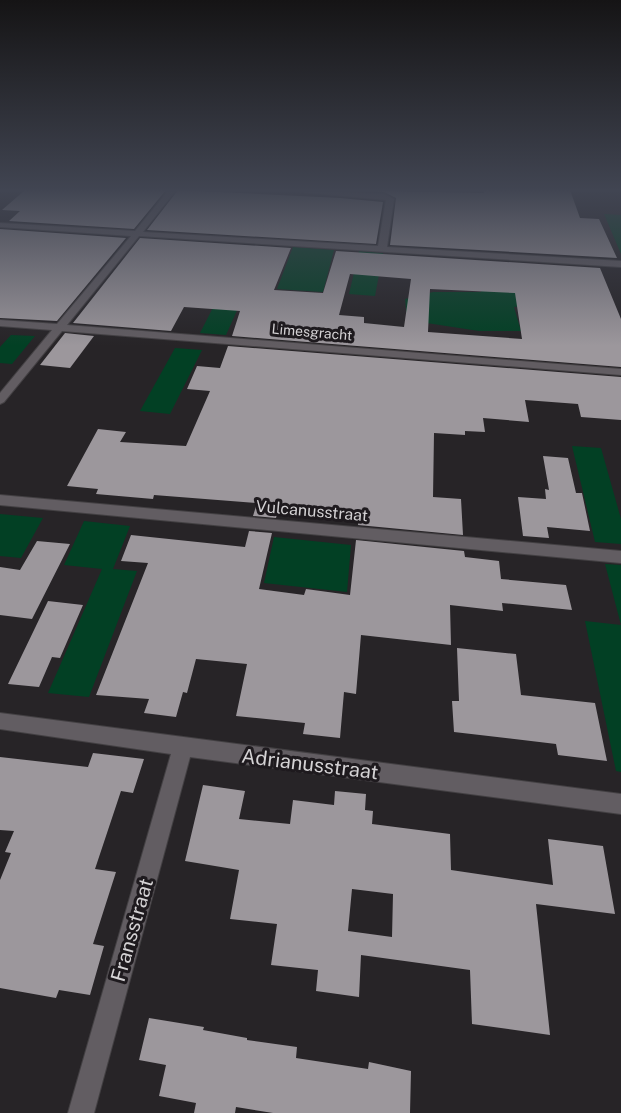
<svg xmlns="http://www.w3.org/2000/svg" width="621" height="1113" font-family="'Public Sans',sans-serif">
	<style>
		.green { fill: #024024 }
		.building { fill: #9c979c; fill-rule: evenodd }
		.lines { fill: none; stroke-linecap: round; stroke-linejoin: round }
		.street-casing { stroke: #434043; stroke-width: 2 }
		.street { fill: #625d62; fill-rule: evenodd }
		.labels { text-anchor: middle; dominant-baseline: central; stroke-width: 6; stroke-linejoin: round; paint-order: stroke }
		.far-street-label { font-size: 14px; fill: #d4d2d4; stroke: #1e1a1e }
		.street-label { font-size: 16px; fill: #d4d2d4; stroke: #1e1a1e }
		.near-street-label { font-size: 20px; fill: #d4d2d4; stroke: #1e1a1e }
	</style>
	<rect width="100%" height="100%" fill="#272427"/>
	<g class="green">
		<polygon points="604,214 621,215 621,254"/>
		<polygon points="293,247 334,250 323,292 277,289"/>
		<polygon points="359,251 383,253 375,296 349,294"/>
		<polygon points="482,279 506,279 536,305 514,307 521,331 479,331 407,320 405,299 433,292 481,292"/>
		<polygon points="224,286 247,288 226,335 200,333"/>
		<polygon points="11,335 35,336 12,364 0,363 0,347"/>
		<polygon points="175,348 202,350 170,414 140,411"/>
		<polygon points="572,446 601,448 621,519 621,544 595,542"/>
		<polygon points="0,514 43,518 21,558 0,556"/>
		<polygon points="84,521 130,526 113,569 137,571 89,697 48,693 102,569 64,565"/>
		<polygon points="274,537 351,545 347,592 264,583"/>
		<polygon points="605,564 621,565 621,772 616,771 585,621 621,625"/>
	</g>
	<g class="building">
		<polygon points="25,190 166,190 134,229 9,221 20,211 2,210"/>
		<polygon points="178,190 340,198 383,202 376,244 147,230"/>
		<polygon points="347,190 484,193 483,190 570,190 580,218 599,219 617,258 390,245 396,198 384,192"/>
		<polygon points="0,229 126,238 57,321 0,318"/>
		<path d="M140,238l151,10 -17,42 49,3 13,-42 264,17 21,51v48l-389,-31 8,-25 -56,-4 -13,24 -98,-8zM350,274l61,5 -7,48 -40,-4v-6l-25,-2zM430,289l85,4 7,46 -94,-7z"/>
		<polygon points="65,333 94,336 70,368 40,365"/>
		<polygon points="228,346 621,377 621,420 581,417 578,404 525,400 529,422 483,418 485,432 465,431 465,435 434,433 433,497 461,499 463,535 358,525 359,513 279,506 276,518 253,516 257,503 154,495 153,499 96,494 98,489 67,486 98,429 126,432 120,442 186,446 210,391 187,389 197,366 220,368"/>
		<polygon points="543,456 568,458 576,493 582,493 590,531 547,527 549,538 523,536 518,497 546,499 545,489 549,490"/>
		<polygon points="249,531 272,533 259,589 304,595 306,589 350,595 356,540 464,551 465,557 499,561 501,579 566,585 572,610 502,603 503,611 450,605 451,645 361,635 356,694 344,692 340,738 303,734 305,723 236,716 247,664 196,659 187,693 183,692 176,717 144,713 149,699 96,695 148,563 121,561 131,535 245,547"/>
		<polygon points="37,541 70,544 32,619 0,615 0,567 20,570"/>
		<polygon points="48,601 83,605 60,658 52,657 39,687 8,684"/>
		<polygon points="457,648 516,654 521,695 595,703 607,761 558,755 556,744 454,732 452,701 459,701"/>
		<polygon points="93,753 144,759 133,793 121,791 95,869 116,872 93,944 104,946 90,995 59,990 56,998 0,988 0,880 11,853 5,852 14,831 0,830 0,757 88,767"/>
		<path d="M203,785l42,6 -6,28 51,5 3,-24 41,5 1,-14 31,3 -1,16 8,1 -1,13 78,10 1,36 102,15 -5,-46 55,7 12,68 -79,-10 14,131 -78,-11 -2,-54 -109,-15 -2,42 -43,-6 2,-21 -47,-5 6,-41 -47,-5 9,-49 -54,-9zM352,889l41,5 -1,43 -44,-6z"/>
		<polygon points="149,1018 204,1027 203,1030 247,1038 247,1040 297,1047 296,1058 368,1069 369,1062 411,1071 410,1113 273,1113 236,1107 235,1113 194,1113 196,1103 159,1096 166,1065 139,1060"/>
	</g>
	<g class="lines">
		<g class="street-casing">
			<g id="street">
				<polygon points="169,190 176,190 143,232 378,246 386,200 281,190 384,194 394,199 387,247 621,261 621,267 139,236 67,325 621,369 621,375 62,331 4,402 0,404 0,393 52,330 0,326 0,320 57,324 131,236 0,227 0,223 135,231"/>
				<polygon points="0,495 621,551 621,563 0,505"/>
				<polygon points="0,713 621,794 621,814 190,757 94,1113 68,1113 171,754 0,729"/>
			</g>
		</g>
		<use href="#street" class="street"/>
	</g>
	<linearGradient id="sky" x2="0" y2="1"><stop stop-color="#151415"/><stop offset="0.55" stop-color="#414552"/><stop offset="1" stop-color="#414552" stop-opacity="0"/></linearGradient>
	<rect width="621" height="346" fill="url(#sky)"/>
	<g class="labels">
		<g class="far-street-label">
			<text transform="translate(312 332) rotate(5)">Limesgracht</text>
		</g>
		<g class="street-label">
			<text transform="translate(312 511) rotate(5)">Vulcanusstraat</text>
		</g>
		<g class="near-street-label">
			<text transform="translate(310 764) rotate(7)">Adrianusstraat</text>
			<text transform="translate(132 930) rotate(-74)">Fransstraat</text>
		</g>
	</g>
</svg>
